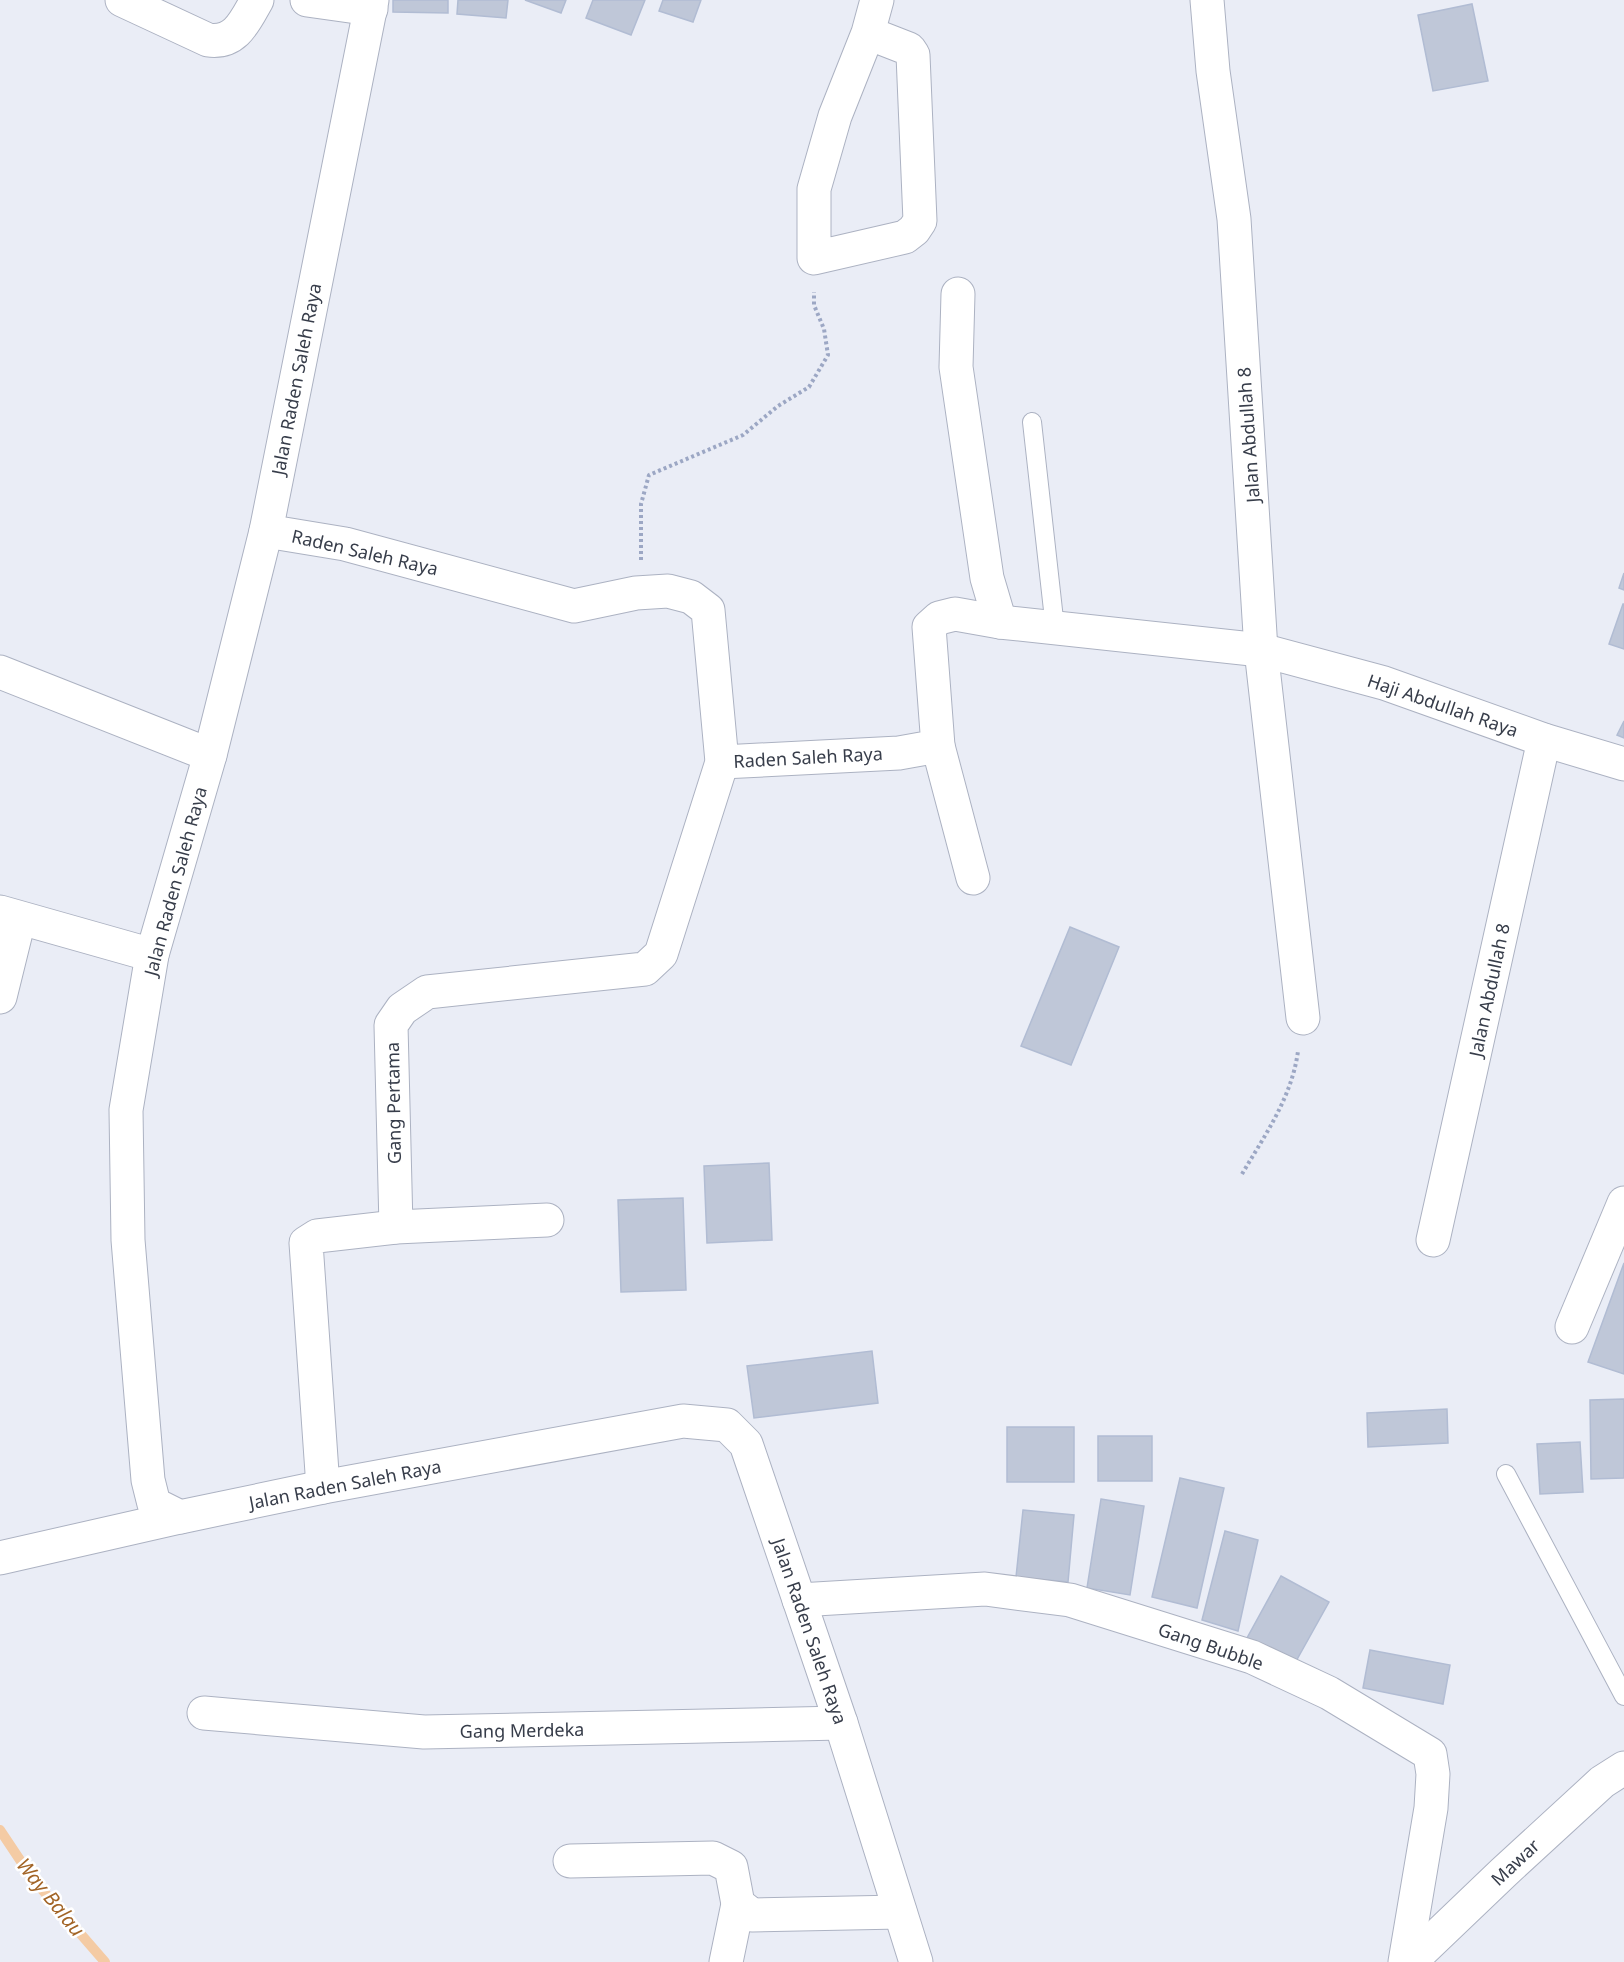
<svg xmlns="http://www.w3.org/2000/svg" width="1624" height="1962" font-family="'Noto Sans',sans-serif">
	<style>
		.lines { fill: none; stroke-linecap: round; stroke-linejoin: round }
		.stream { stroke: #f4cba4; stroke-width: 10 }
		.building { fill: #bfc7d8; stroke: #b1bcd3; stroke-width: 1.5 }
		.service-casing { stroke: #acb2c2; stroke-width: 20 }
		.minor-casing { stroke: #acb2c2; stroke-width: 35 }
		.tertiary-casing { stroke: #acb2c2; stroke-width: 35 }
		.path { stroke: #9ca7c4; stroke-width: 4; stroke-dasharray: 3 3; stroke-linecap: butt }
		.service { stroke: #fff; stroke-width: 18 }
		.minor { stroke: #fff; stroke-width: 33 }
		.tertiary { stroke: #fff; stroke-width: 33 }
		.labels { text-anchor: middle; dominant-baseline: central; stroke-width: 5; stroke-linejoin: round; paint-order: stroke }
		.street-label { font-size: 18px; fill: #373d4a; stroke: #fff }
		.water-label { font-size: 20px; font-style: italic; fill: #a26426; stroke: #fff }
	</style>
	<rect width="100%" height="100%" fill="#eaedf6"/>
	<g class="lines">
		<polyline class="stream" points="0,1830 32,1878 105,1962"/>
	</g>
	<g class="building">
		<polygon points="393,0 448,0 448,13 393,12"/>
		<polygon points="458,0 508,0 506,18 457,14"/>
		<polygon points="525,0 566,0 561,13"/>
		<polygon points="593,0 645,0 631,35 586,18"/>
		<polygon points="663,0 701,0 693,22 659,11"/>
		<polygon points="1472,4 1488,81 1433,91 1418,15"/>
		<polygon points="1624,573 1624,590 1619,588"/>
		<polygon points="1623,604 1624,604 1624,649 1609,644"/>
		<polygon points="1624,721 1624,738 1617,735"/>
		<polygon points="1070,927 1119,947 1071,1065 1021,1046"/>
		<polygon points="769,1163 772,1240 707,1243 704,1166"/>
		<polygon points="683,1198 686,1290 621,1292 618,1200"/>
		<polygon points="1624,1263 1624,1374 1588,1362"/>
		<polygon points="872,1351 878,1403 754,1418 747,1366"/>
		<polygon points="1624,1399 1624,1478 1591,1479 1590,1400"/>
		<polygon points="1447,1409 1448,1443 1368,1447 1367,1413"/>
		<rect x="1007" y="1427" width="67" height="55"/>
		<rect x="1098" y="1436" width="54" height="45"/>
		<polygon points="1580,1442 1583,1492 1540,1494 1537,1444"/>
		<polygon points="1180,1478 1224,1488 1197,1608 1152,1597"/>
		<polygon points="1101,1499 1144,1506 1130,1595 1087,1588"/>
		<polygon points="1023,1510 1074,1515 1068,1582 1016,1577"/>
		<polygon points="1225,1531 1258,1540 1238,1631 1202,1620"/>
		<polygon points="1281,1576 1329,1602 1295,1663 1247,1638"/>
		<polygon points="1370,1650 1450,1665 1443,1704 1363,1688"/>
	</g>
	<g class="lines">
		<g class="service-casing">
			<g id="service">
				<polyline points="1032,422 1055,628"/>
				<polyline points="1506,1474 1624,1696"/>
			</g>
		</g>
		<g class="minor-casing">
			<g id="minor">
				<path d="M122,0l86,40c28,4 37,-19 49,-40"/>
				<polyline points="307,0 371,9"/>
				<polyline points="1207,0 1213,71 1234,219 1261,650 1303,1018"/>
				<polyline points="868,33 909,49 913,55 920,221 914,230 905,237 814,258 814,189 835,116 868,33 877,0"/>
				<polyline points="958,294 956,367 987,578 1000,622"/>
				<polyline points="266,531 345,544 574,606 636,593 668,591 691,597 708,610 722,762 661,954 645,969 427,992 402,1009 391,1025 396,1227"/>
				<polyline points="0,672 210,755"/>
				<polyline points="938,746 973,878"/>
				<polyline points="722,762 899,753 938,746 929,627 939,618 955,614 1000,622 1261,650 1384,683 1544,740 1624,764"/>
				<polyline points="0,912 152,955"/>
				<polyline points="0,997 19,920"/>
				<polyline points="1433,1240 1544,740"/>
				<polyline points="1572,1327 1624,1203"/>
				<polyline points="323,1487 306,1243 317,1236 396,1227 547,1220"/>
				<polyline points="0,1558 180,1517"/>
				<polyline points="799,1600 985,1589 1070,1600 1252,1657 1329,1693 1430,1754 1433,1774 1431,1808 1405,1962"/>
				<polyline points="204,1713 424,1732 841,1723"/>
				<polyline points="570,1861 713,1858 731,1867 738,1904 752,1915 900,1912"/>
				<polyline points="726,1962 738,1904"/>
				<polyline points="1410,1962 1503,1873 1602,1782 1624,1768"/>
			</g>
		</g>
		<g class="tertiary-casing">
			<polyline id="tertiary" points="372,0 266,531 210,755 152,955 126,1110 128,1240 148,1480 154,1504 180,1517 323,1487 683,1421 727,1425 746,1444 841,1723 916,1962"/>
		</g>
		<g class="path">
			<polyline points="641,560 641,504 649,475 743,435 778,406 809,387 828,355 824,329 814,305 814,292"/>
			<path d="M1242,1174c23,-39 50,-77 56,-123"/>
		</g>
		<use href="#service" class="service"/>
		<use href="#minor" class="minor"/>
		<use href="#tertiary" class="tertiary"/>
	</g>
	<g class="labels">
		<g class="street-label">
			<text transform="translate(296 379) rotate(-79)">Jalan Raden Saleh Raya</text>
			<text transform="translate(1248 435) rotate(-94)">Jalan Abdullah 8</text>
			<text transform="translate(365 552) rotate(13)">Raden Saleh Raya</text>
			<text transform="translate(1443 705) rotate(19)">Haji Abdullah Raya</text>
			<text transform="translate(808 757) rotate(-3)">Raden Saleh Raya</text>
			<text transform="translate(175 881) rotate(-75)">Jalan Raden Saleh Raya</text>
			<text transform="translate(1489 990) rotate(-78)">Jalan Abdullah 8</text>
			<text transform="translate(393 1103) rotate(-91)">Gang Pertama</text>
			<text transform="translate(345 1484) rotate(-11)">Jalan Raden Saleh Raya</text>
			<text transform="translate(810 1631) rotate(71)">Jalan Raden Saleh Raya</text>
			<text transform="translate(1211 1646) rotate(19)">Gang Bubble</text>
			<text transform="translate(522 1730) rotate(-1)">Gang Merdeka</text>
			<text transform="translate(1515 1862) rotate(-43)">Mawar</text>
		</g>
		<g class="water-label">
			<text transform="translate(51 1897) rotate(51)">Way Balau</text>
		</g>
	</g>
</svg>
